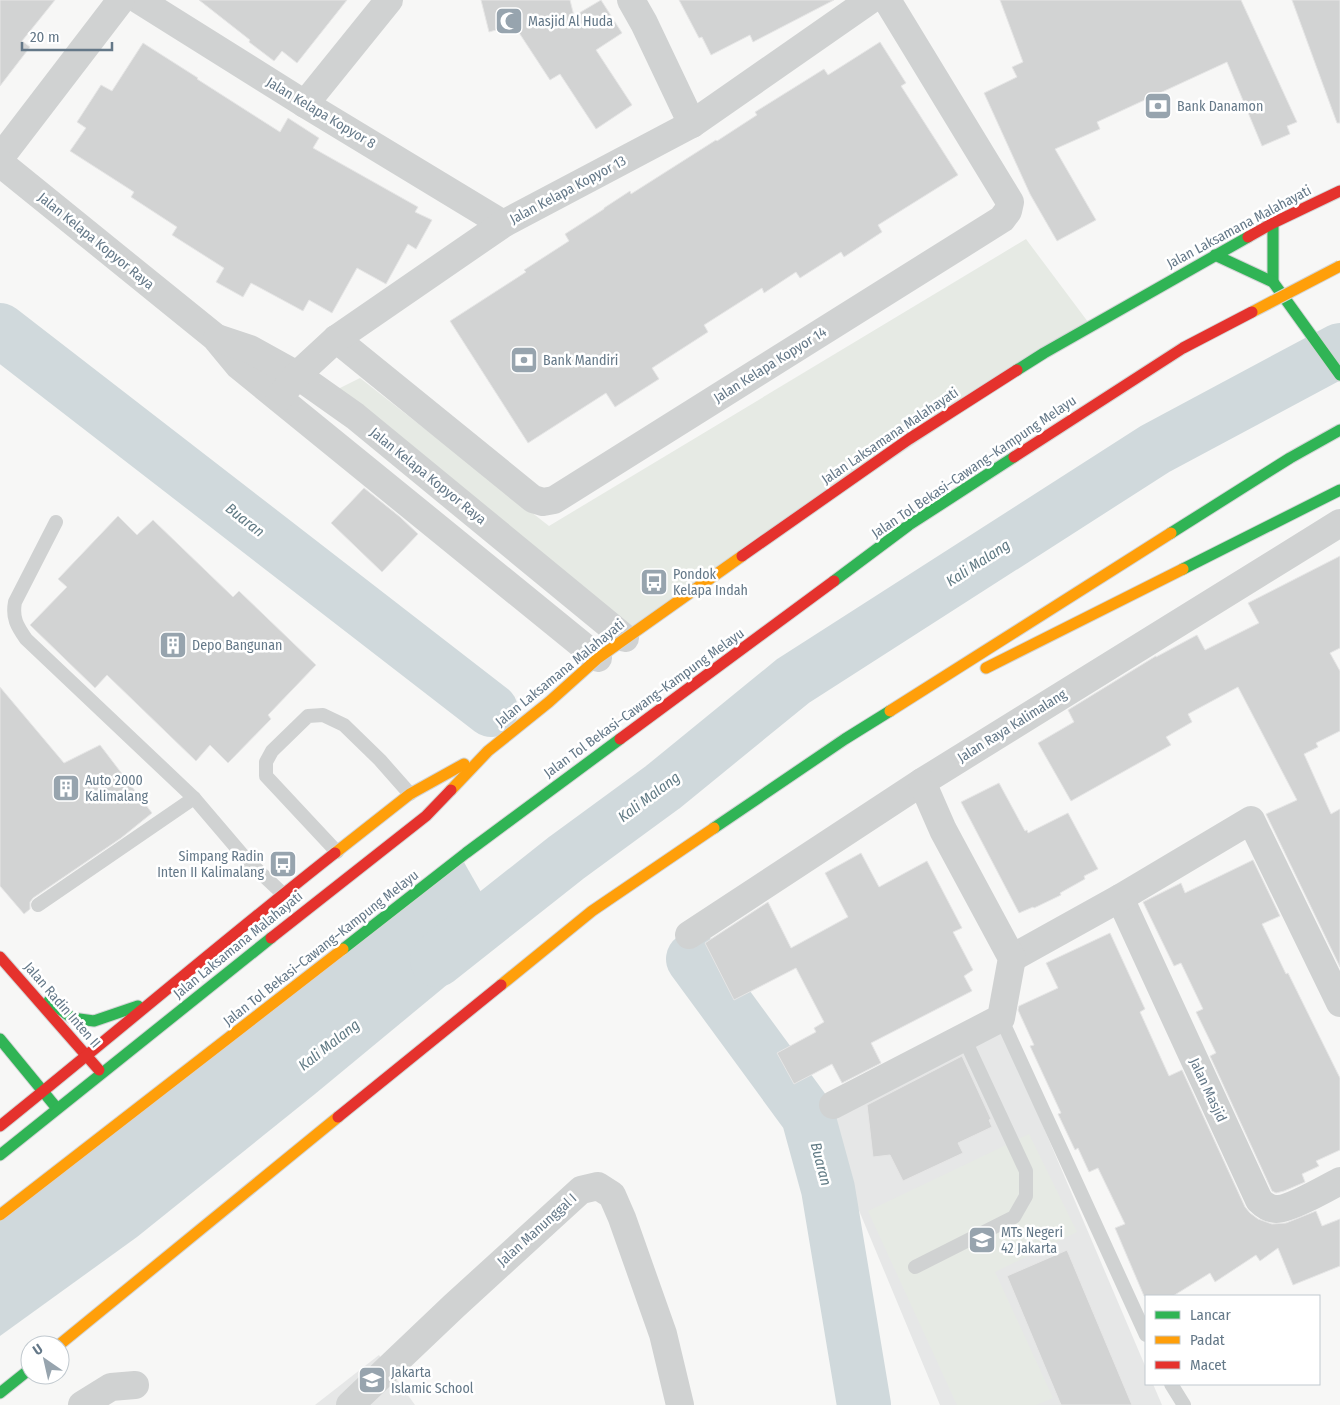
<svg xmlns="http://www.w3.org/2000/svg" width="1340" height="1405" font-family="'Fira Sans Condensed',sans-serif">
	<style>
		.built { fill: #e6e7e7 }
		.green { fill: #e6eae4 }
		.water { fill: #d0d9dc }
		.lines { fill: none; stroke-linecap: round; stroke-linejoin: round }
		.river { stroke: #d0d9dc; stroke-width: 54 }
		.building { fill: #d2d3d3; stroke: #e6e6e6 }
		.fast-casing { stroke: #d2d4d5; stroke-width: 13 }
		.slow-casing { stroke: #d2d4d5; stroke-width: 13 }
		.jam-casing { stroke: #d2d4d5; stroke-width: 13 }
		.lane { stroke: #d0d2d2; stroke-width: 14 }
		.street { stroke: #d0d2d2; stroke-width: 28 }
		.fast { stroke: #30b455; stroke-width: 11 }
		.slow { stroke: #ff9f0a; stroke-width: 11 }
		.jam { stroke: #e5322d; stroke-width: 11 }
		.fast-bridge-casing { stroke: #d4d5d5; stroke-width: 13; stroke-linecap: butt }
		.slow-bridge-casing { stroke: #d4d5d5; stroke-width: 13; stroke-linecap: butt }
		.jam-bridge-casing { stroke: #d4d5d5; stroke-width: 13; stroke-linecap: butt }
		.fast-bridge { stroke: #30b455; stroke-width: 11 }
		.slow-bridge { stroke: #ff9f0a; stroke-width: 11 }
		.jam-bridge { stroke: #e5322d; stroke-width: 11 }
		.labels { text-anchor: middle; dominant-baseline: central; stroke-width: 5; stroke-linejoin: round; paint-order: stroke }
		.poi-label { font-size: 14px; fill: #647888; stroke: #fff; text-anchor: start }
		.street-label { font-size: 14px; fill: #647888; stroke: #fff }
		.water-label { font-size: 15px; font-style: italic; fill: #607a84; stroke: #fff }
	</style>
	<rect width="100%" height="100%" fill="#f7f7f6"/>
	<g class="built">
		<polygon points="1000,1025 1146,1368 1146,1384 1153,1384 1162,1405 940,1405 818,1112"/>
		<polygon points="379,1355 415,1405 315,1405"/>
	</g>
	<g class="green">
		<polygon points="1026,239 1091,326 625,638 328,394 360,378 549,526"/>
		<polygon points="1029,1134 1077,1232 995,1272 1053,1398 1036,1405 957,1405 868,1211"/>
	</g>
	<polygon class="water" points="461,857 506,936 315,1094 137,1237 0,1336 0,1215"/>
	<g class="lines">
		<g class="river">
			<polyline points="0,330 491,710"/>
			<polyline points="693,959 808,1116 828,1189 864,1405"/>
			<polyline points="437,960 566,858 663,787 793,681 1155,449 1340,350"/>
		</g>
	</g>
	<g class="building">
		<polygon points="0,0 55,0 22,41 30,47 0,86"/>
		<polygon points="199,0 347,0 297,63 282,51 274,61 249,42 250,40"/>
		<polygon points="481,0 570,0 574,16 601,0 622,33 596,50 632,105 596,129 560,74 550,80 514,25 489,32"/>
		<polygon points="679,0 834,0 753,42 750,35 711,55 702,37 699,38"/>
		<polygon points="1000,0 1241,0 1297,122 1287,126 1290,134 1262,146 1227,62 1097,122 1100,129 1055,149 1096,220 1057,241 1030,194 984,93 1017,77 1012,67 1023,62"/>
		<polygon points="1292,0 1340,0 1340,123 1337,123"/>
		<polygon points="880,42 906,83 901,86 958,175 878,225 882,232 844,257 841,252 800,278 796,272 764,293 762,288 704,325 708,332 652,368 659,379 615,407 606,393 528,443 450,321 526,272 524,270 569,241 565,234 604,209 604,208 630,191 631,194 716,140 717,141 757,115 755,112 824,69 828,75"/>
		<polygon points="143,43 198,78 197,79 280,132 288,118 319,138 313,148 418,207 415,212 432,220 416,249 408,244 386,284 357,268 332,313 309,300 303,311 251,283 243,297 216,282 224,268 172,235 177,227 131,197 134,192 70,151 86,128 77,122 101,85 112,91"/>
		<polygon points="364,488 400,517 418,534 382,572 331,523"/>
		<polygon points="118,516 137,535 153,520 233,597 239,591 316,665 268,715 271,719 228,763 210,745 196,761 107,675 95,688 30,625 67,587 58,579"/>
		<polygon points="1340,556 1340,648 1330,653 1340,671 1340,731 1316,743 1318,747 1304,754 1331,814 1340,809 1340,967 1266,814 1297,800 1238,687 1188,714 1192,722 1166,737 1171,745 1071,801 1038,743 1074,722 1068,710 1156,656 1156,657 1197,635 1205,650 1259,623 1248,603"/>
		<polygon points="0,687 64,763 100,745 152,813 121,838 33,898 30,902 30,909 24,914 0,886"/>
		<polygon points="999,783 1025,831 1027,830 1028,833 1068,813 1098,869 1084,876 1085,879 1060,893 1061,895 1034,908 1033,907 1019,913 961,802"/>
		<polygon points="861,853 879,887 927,861 962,928 953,932 973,970 964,976 972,991 871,1043 881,1063 842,1083 832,1064 794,1084 777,1053 816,1032 814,1028 824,1022 796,968 734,1000 705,943 768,902 791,948 848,917 825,873"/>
		<polygon points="1253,860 1280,916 1262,924 1286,974 1288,973 1340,1078 1340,1150 1316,1161 1319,1166 1302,1174 1305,1182 1284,1191 1276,1193 1272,1191 1210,1056 1216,1053 1196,1012 1203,1009 1181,963 1174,966 1143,902 1181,883 1185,893"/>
		<polygon points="1110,933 1145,1009 1140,1012 1169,1076 1182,1070 1245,1207 1250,1213 1258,1219 1272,1224 1286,1223 1316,1211 1322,1226 1340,1219 1340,1266 1293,1285 1278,1248 1260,1261 1256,1255 1215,1282 1210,1273 1173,1296 1144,1296 1115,1228 1125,1224 1098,1168 1089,1172 1078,1148 1075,1150 1058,1114 1061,1113 1030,1046 1034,1045 1018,1010 1019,1006 1058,988 1046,963"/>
		<polygon points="962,1056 991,1119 989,1120 992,1127 958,1143 963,1153 903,1181 890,1155 873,1157 867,1105"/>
		<polygon points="1067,1250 1132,1405 1061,1405 1007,1276"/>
	</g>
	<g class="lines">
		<g class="fast-casing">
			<g id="fast">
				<polyline points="1273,223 1273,282"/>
				<polyline points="1215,255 1273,282 1340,375"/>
				<polyline points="1017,370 1044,353 1248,237"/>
				<polyline points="1171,533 1290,458 1340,430"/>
				<polyline points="1183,569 1340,490"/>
				<polyline points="714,828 845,739 890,711"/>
				<polyline points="49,1001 72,1018 94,1021 138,1006"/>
				<polyline points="0,1039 55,1106"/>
				<polyline points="0,1155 271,938"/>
				<polyline points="0,1393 30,1369"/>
			</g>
		</g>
		<g class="slow-casing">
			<g id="slow">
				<polyline points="986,668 1183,569"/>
				<polyline points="890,711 1171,533"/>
				<polyline points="451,790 488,751 549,702 598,658 742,556"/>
				<polyline points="335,853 410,794 464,764"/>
				<polyline points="501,985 592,911 714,828"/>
				<polyline points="59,1345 338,1117"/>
			</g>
		</g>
		<g class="jam-casing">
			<g id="jam">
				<polyline points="1248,237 1273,223 1340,191"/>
				<polyline points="742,556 909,439 1017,370"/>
				<polyline points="271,938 426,816 451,790"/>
				<polyline points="0,957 99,1070"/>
				<polyline points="338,1117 501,985"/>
				<path d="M0,1126c112,-90 222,-184 335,-273"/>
			</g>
		</g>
		<g class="lane">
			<path d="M56,522l-41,80c-3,16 2,24 11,37l168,159 52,61 37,35"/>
			<polyline points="337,852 266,776 266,762 272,751 308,716 323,715 344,725 380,760 410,794"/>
			<polyline points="38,905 194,798"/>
			<polyline points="1001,1018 1146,1335"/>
			<polyline points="915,1267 1014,1217 1026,1196 1026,1171 964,1038"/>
			<polyline points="1171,1384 1184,1405"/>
		</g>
		<g class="street">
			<polyline points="139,0 305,104 503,224"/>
			<polyline points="631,0 644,23 692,124"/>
			<polyline points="305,104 389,0"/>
			<polyline points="0,158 121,0"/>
			<polyline points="0,163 215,337 239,366 598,658"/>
			<polyline points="217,338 250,349 297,375 355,416 625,638"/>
			<polyline points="336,339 533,499 543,502 554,500 1002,219 1008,211 1010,202 887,0"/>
			<polyline points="279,398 297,375 336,339 503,224 692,124 870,0"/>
			<path d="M1120,898l139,302c5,5 10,9 17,9 12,1 51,-21 64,-28"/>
			<polyline points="689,935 922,782 1340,523"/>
			<polyline points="1012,958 1120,898 1251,820 1340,1003"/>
			<polyline points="833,1105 1001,1018 1012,958 943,830 922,782"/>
			<polyline points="82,1405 111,1387 135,1385"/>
			<polyline points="350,1405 454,1306 581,1190 598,1186 612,1195 622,1218 663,1334 680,1405"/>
		</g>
		<use href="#fast" class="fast"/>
		<use href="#slow" class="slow"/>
		<use href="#jam" class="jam"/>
		<g class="fast-bridge-casing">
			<g id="fast-bridge">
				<polyline points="834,581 909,525 1014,457"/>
				<polyline points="343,949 466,853 620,739"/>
			</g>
		</g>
		<g class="slow-bridge-casing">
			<g id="slow-bridge">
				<polyline points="1252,312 1340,266"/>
				<polyline points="0,1215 343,949"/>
			</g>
		</g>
		<g class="jam-bridge-casing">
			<g id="jam-bridge">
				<polyline points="1014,457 1183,348 1252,312"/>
				<polyline points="620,739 834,581"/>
			</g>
		</g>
		<use href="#fast-bridge" class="fast-bridge"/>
		<use href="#slow-bridge" class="slow-bridge"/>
		<use href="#jam-bridge" class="jam-bridge"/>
	</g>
	<defs>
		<g id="mosque-square" transform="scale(1.4375)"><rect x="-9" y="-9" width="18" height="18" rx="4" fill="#97a4ae" stroke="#fff"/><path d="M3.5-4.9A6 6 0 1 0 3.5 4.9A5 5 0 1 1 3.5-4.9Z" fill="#fff"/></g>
		<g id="bank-square" transform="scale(1.4375)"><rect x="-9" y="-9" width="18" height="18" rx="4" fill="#97a4ae" stroke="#fff"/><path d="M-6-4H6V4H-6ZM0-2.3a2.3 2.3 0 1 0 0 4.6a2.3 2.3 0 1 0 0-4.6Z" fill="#fff"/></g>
		<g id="bus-square" transform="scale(1.4375)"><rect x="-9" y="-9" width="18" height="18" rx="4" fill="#97a4ae" stroke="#fff"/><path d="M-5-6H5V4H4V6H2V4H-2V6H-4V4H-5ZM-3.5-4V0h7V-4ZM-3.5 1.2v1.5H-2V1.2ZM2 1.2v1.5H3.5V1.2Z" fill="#fff"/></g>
		<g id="building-square" transform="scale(1.4375)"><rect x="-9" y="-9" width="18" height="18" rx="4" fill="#97a4ae" stroke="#fff"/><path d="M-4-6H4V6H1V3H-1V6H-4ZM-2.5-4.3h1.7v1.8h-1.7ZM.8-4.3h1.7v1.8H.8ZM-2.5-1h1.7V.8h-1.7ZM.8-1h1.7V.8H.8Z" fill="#fff"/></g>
		<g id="school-square" transform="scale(1.4375)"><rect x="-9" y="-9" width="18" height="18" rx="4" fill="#97a4ae" stroke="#fff"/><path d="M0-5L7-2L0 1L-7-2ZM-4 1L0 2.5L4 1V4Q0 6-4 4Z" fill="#fff"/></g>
	</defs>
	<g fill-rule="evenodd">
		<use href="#mosque-square" x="509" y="21"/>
		<use href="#bank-square" x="1158" y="106"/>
		<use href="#bank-square" x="524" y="360"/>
		<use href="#bus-square" x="654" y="582"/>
		<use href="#building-square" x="173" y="645"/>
		<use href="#building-square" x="66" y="788"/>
		<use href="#bus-square" x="283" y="864"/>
		<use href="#school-square" x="982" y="1240"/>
		<use href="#school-square" x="372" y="1380"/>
	</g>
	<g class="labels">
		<g class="poi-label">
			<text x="528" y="21">Masjid Al Huda</text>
			<text x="1177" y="106">Bank Danamon</text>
			<text x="543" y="360">Bank Mandiri</text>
			<text x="673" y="574">Pondok<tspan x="673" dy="16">Kelapa Indah</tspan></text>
			<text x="192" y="645">Depo Bangunan</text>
			<text x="85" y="780">Auto 2000<tspan x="85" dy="16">Kalimalang</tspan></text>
			<text x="264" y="856" text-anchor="end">Simpang Radin<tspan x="264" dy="16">Inten II Kalimalang</tspan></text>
			<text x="1001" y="1232">MTs Negeri<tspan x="1001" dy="16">42 Jakarta</tspan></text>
			<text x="391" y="1372">Jakarta<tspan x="391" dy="16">Islamic School</tspan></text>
		</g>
		<g class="street-label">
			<text transform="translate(321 113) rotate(31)">Jalan Kelapa Kopyor 8</text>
			<text transform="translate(568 190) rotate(-28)">Jalan Kelapa Kopyor 13</text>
			<text transform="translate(1239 227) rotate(-28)">Jalan Laksamana Malahayati</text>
			<text transform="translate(96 241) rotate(39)">Jalan Kelapa Kopyor Raya</text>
			<text transform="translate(770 365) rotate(-32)">Jalan Kelapa Kopyor 14</text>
			<text transform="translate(890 436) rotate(-34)">Jalan Laksamana Malahayati</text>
			<text transform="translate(974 467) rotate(-34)">Jalan Tol Bekasi–Cawang–Kampung Melayu</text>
			<text transform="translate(428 476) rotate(39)">Jalan Kelapa Kopyor Raya</text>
			<text transform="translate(560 673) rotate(-39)">Jalan Laksamana Malahayati</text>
			<text transform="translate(644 703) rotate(-36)">Jalan Tol Bekasi–Cawang–Kampung Melayu</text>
			<text transform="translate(1012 726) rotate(-32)">Jalan Raya Kalimalang</text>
			<text transform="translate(238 945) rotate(-39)">Jalan Laksamana Malahayati</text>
			<text transform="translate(321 948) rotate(-38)">Jalan Tol Bekasi–Cawang–Kampung Melayu</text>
			<text transform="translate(62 1005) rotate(49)">Jalan Radin Inten II</text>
			<text transform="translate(1208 1090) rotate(65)">Jalan Masjid</text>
			<text transform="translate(537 1230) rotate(-42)">Jalan Manunggal I</text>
		</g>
		<g class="water-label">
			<text transform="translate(245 520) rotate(38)">Buaran</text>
			<text transform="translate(978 563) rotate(-33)">Kali Malang</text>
			<text transform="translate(649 797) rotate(-37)">Kali Malang</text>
			<text transform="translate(329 1045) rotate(-38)">Kali Malang</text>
			<text transform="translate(821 1164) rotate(75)">Buaran</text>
		</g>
	</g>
	<rect x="1145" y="1295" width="175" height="90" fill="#ffffff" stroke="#c1c9cf"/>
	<rect x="1155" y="1311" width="25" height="8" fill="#30b455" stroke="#c1c9cf"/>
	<text x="1190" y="1320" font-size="15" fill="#647888">Lancar</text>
	<rect x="1155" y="1336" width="25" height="8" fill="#ff9f0a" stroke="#c1c9cf"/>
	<text x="1190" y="1345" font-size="15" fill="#647888">Padat</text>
	<rect x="1155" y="1361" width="25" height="8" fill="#e5322d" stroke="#c1c9cf"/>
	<text x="1190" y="1370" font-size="15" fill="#647888">Macet</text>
	<g transform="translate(45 1360) rotate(326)"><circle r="24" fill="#ffffff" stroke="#c1c9cf"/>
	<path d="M0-4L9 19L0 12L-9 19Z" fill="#97a4ae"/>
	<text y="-8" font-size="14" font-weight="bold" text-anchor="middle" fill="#647888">U</text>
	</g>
	<path d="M22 42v8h90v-8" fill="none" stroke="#647888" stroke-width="2.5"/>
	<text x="30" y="42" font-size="15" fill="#647888" stroke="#ffffff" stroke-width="4" paint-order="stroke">20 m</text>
</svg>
